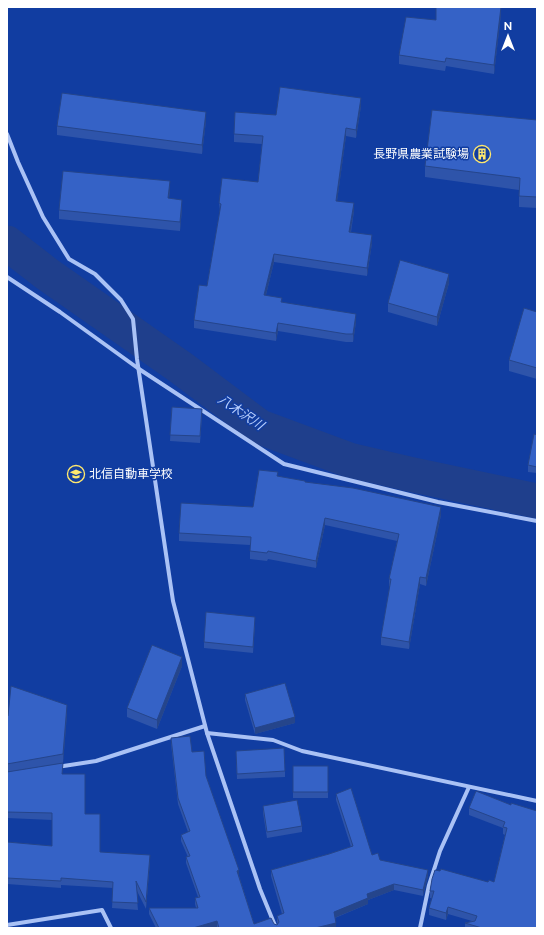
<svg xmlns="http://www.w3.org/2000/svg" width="544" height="935" font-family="Raleway,'Noto Sans JP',sans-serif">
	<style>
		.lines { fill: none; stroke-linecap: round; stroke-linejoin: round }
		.river { stroke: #1f3f8c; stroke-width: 35 }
		.minor { stroke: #aac2f5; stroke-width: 4 }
		.wall { fill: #2e54aa }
		.shaded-wall { fill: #25458b }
		.building { fill: #3562c6; stroke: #25458b }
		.labels { text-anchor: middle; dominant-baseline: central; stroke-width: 3; stroke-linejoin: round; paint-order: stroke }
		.poi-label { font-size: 12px; fill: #fff; stroke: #113da1; text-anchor: end }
		.water-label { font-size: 13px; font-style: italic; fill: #b7cdfb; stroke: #113da1 }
	</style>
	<rect width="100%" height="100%" fill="#113da1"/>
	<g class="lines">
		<polyline class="river" points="7,243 47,274 180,367 260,427 349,460 409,474 537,501"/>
		<g class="minor">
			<polyline points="7,134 18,162 43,217 69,259 95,274 121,300 133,319 137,359 173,601 207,733 260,889 276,928"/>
			<polyline points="7,277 60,312 139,369 284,464 438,502 537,521"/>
			<polyline points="207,733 273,740 302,751 537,801"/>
			<polyline points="57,767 96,761 205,726"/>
			<polyline points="7,925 102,910 111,928"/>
			<polyline points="420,928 429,885 440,851 469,787"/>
		</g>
	</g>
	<g class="wall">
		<polygon points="501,14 494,74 446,66 445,71 399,64 399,55 436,20"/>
		<polygon points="361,106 356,138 346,136 337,201 354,211 351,232 372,243 367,276 274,262 266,295 282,302 356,322 353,342 346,342 278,331 276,341 194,328 194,320 207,286 220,211 219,203 258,182 262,144 234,142 234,134 276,115"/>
		<polygon points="537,120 537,208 519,207 519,190 425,177 425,166"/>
		<polygon points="206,121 202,154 57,135 57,126"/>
		<polygon points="170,190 169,198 182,209 180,231 59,219 59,210"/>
		<polygon points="449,283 437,326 388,312 388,303"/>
		<polygon points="537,312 537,379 509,371 509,360"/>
		<polygon points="172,407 202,415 200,443 170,441"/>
		<polygon points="537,435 537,473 528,472 528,465"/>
		<polygon points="278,476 305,482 441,515 426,586 420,584 409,649 381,645 381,637 390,586 389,586 389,579 397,541 325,525 316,568 268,559 267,561 250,559 250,545 179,541 179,533 253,507"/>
		<polygon points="255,623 253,653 204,648 204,642"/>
		<polygon points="182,666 157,729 127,717 127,708"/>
		<polygon points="245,694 295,723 255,734 245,700"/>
		<polygon points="67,714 63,763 7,772 7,716"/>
		<polygon points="171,738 192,752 206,776 239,876 254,924 274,924 277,925 278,924 277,922 277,916 282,914 271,876 271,870 329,854 351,847 336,800 336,794 372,855 380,860 428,876 423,896 394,890 368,900 368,904 335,918 336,928 217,928 217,927 212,928 156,928 149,914 149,908 196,908 195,904 195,898 198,897 186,863 186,857 188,857 181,841 181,835 188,832 178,804 171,744"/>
		<polygon points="236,751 285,771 285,777 237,779"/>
		<rect x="293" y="766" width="35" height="32"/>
		<polygon points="7,772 62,774 85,814 100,852 150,861 146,909 136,889 138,910 112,908 113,888 61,885 61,888 7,884 7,842 52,846 52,820 7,818"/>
		<polygon points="511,805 537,928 465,928 465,923 472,921 448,914 446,920 429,915 429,908 432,898 430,898 430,891 488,882 494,882 505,835 503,834 503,828 469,815 469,808"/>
		<polygon points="263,806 302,826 302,832 267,838 263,813"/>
	</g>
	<g class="shaded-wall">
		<polygon points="501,7 501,14 494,74 494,65"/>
		<polygon points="361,98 361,106 356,138 356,130"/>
		<polygon points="206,112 206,121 202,154 202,145"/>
		<polygon points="346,128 346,136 336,209 336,201"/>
		<polygon points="170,181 170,190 168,207 168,198"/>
		<polygon points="182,200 182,209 180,231 180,222"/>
		<polygon points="354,203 354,211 349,240 349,232"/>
		<polygon points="372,235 372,243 367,276 367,268"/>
		<polygon points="274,254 274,262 264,303 264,295"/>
		<polygon points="449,274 449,283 437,326 437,317"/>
		<polygon points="356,314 356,322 353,342 353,334"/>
		<polygon points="278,323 278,331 276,341 276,333"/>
		<polygon points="441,507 441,515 426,586 426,578"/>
		<polygon points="325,518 325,525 316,568 316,561"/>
		<polygon points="420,577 420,584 409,649 409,642"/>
		<polygon points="255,617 255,623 253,653 253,647"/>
		<polygon points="182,657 182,666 157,729 157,720"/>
		<polygon points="67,705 67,714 63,763 63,754"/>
		<polygon points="295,717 295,723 255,734 255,728"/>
		<polygon points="150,855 150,861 146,909 146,902"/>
		<polygon points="239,870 239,876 237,877 237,871"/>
		<polygon points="428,870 428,876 423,896 423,890"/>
		<polygon points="394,884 394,890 368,900 368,904 334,918 334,912 367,894"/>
		<polygon points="448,907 448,914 446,920 446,913"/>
		<polygon points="217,921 217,927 212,928 193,928"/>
		<polygon points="336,923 336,928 315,928"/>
	</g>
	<g class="building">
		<polygon points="436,7 501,7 494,65 446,58 445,62 399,55 406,17 436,20"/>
		<polygon points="280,87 361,98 356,130 346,128 336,201 354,203 349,232 372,235 367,268 274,254 264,295 282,298 281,302 356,314 353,334 346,334 278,323 276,333 194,320 199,285 207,286 221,204 219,203 222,178 258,182 263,136 234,134 235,112 276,115"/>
		<polygon points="62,93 206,112 202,145 57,126"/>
		<polygon points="432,110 537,120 537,197 519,196 520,178 425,166"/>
		<polygon points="63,171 170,181 168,198 182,200 180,222 59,210"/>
		<polygon points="400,260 449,274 437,317 388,303"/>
		<polygon points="524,308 537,312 537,368 509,360"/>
		<polygon points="172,407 202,409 200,436 170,435"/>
		<polygon points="534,434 537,435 537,467 528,465"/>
		<polygon points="259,470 278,472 277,476 305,481 305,482 353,488 441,507 426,578 420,577 409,642 381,637 391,579 389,579 399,534 325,518 316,561 268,551 267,553 250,551 251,537 179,533 181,503 253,507"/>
		<polygon points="206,612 255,617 253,647 204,642"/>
		<polygon points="152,645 182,657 157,720 127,708"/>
		<polygon points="285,683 295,717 255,728 245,694"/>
		<polygon points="11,686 67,705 63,754 7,764 7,716 8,716"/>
		<polygon points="190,736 192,752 204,751 206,776 239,870 237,871 254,924 271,918 274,924 277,925 279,922 277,916 284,913 271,870 329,854 353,846 336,794 351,788 372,855 378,853 380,860 428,870 423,890 394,884 367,894 368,898 334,912 336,923 315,928 219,928 217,921 193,928 159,928 149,908 198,908 195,898 200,897 186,857 190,856 181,835 190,831 178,798 171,738"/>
		<polygon points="284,748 285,771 237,774 236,751"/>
		<polygon points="63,763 62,774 85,774 85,814 100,814 100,852 150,855 146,902 136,881 138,903 112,902 113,882 61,878 61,881 7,878 7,842 52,846 52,813 7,812 7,772"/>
		<rect x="293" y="766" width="35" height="26"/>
		<polygon points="476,791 511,805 511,803 537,811 537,928 482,928 465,923 475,921 477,916 448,907 446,913 429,908 434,891 430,891 432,879 435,870 440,871 441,869 488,882 489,880 494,882 507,828 503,827 505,822 469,808"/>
		<polygon points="297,800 302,826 267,832 263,806"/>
	</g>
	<defs>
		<g id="building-ring" transform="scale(0.9)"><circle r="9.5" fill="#113da1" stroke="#ffe86e" stroke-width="1.5"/><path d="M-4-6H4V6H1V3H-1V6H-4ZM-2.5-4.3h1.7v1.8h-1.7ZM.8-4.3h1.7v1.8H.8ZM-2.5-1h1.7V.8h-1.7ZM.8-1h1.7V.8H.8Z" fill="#ffe86e"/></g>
		<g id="school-ring" transform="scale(0.9)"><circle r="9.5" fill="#113da1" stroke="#ffe86e" stroke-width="1.5"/><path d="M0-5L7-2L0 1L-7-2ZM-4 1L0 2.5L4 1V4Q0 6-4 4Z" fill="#ffe86e"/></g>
	</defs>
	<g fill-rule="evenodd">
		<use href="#building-ring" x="482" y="154"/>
		<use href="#school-ring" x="76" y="474"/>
	</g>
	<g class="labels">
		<g class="poi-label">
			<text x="469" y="154">長野県農業試験場</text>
			<text x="89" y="474" text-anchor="start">北信自動車学校</text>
		</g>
		<g class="water-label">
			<text transform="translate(241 412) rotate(34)">八木沢川</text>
		</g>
	</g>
	<rect width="544" height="935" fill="none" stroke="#ffffff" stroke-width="16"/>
	<g transform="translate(508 36)" stroke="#113da1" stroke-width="3" paint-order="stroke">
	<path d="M0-3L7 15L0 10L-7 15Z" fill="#ffffff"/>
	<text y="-6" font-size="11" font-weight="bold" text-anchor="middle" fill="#ffffff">N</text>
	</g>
</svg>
